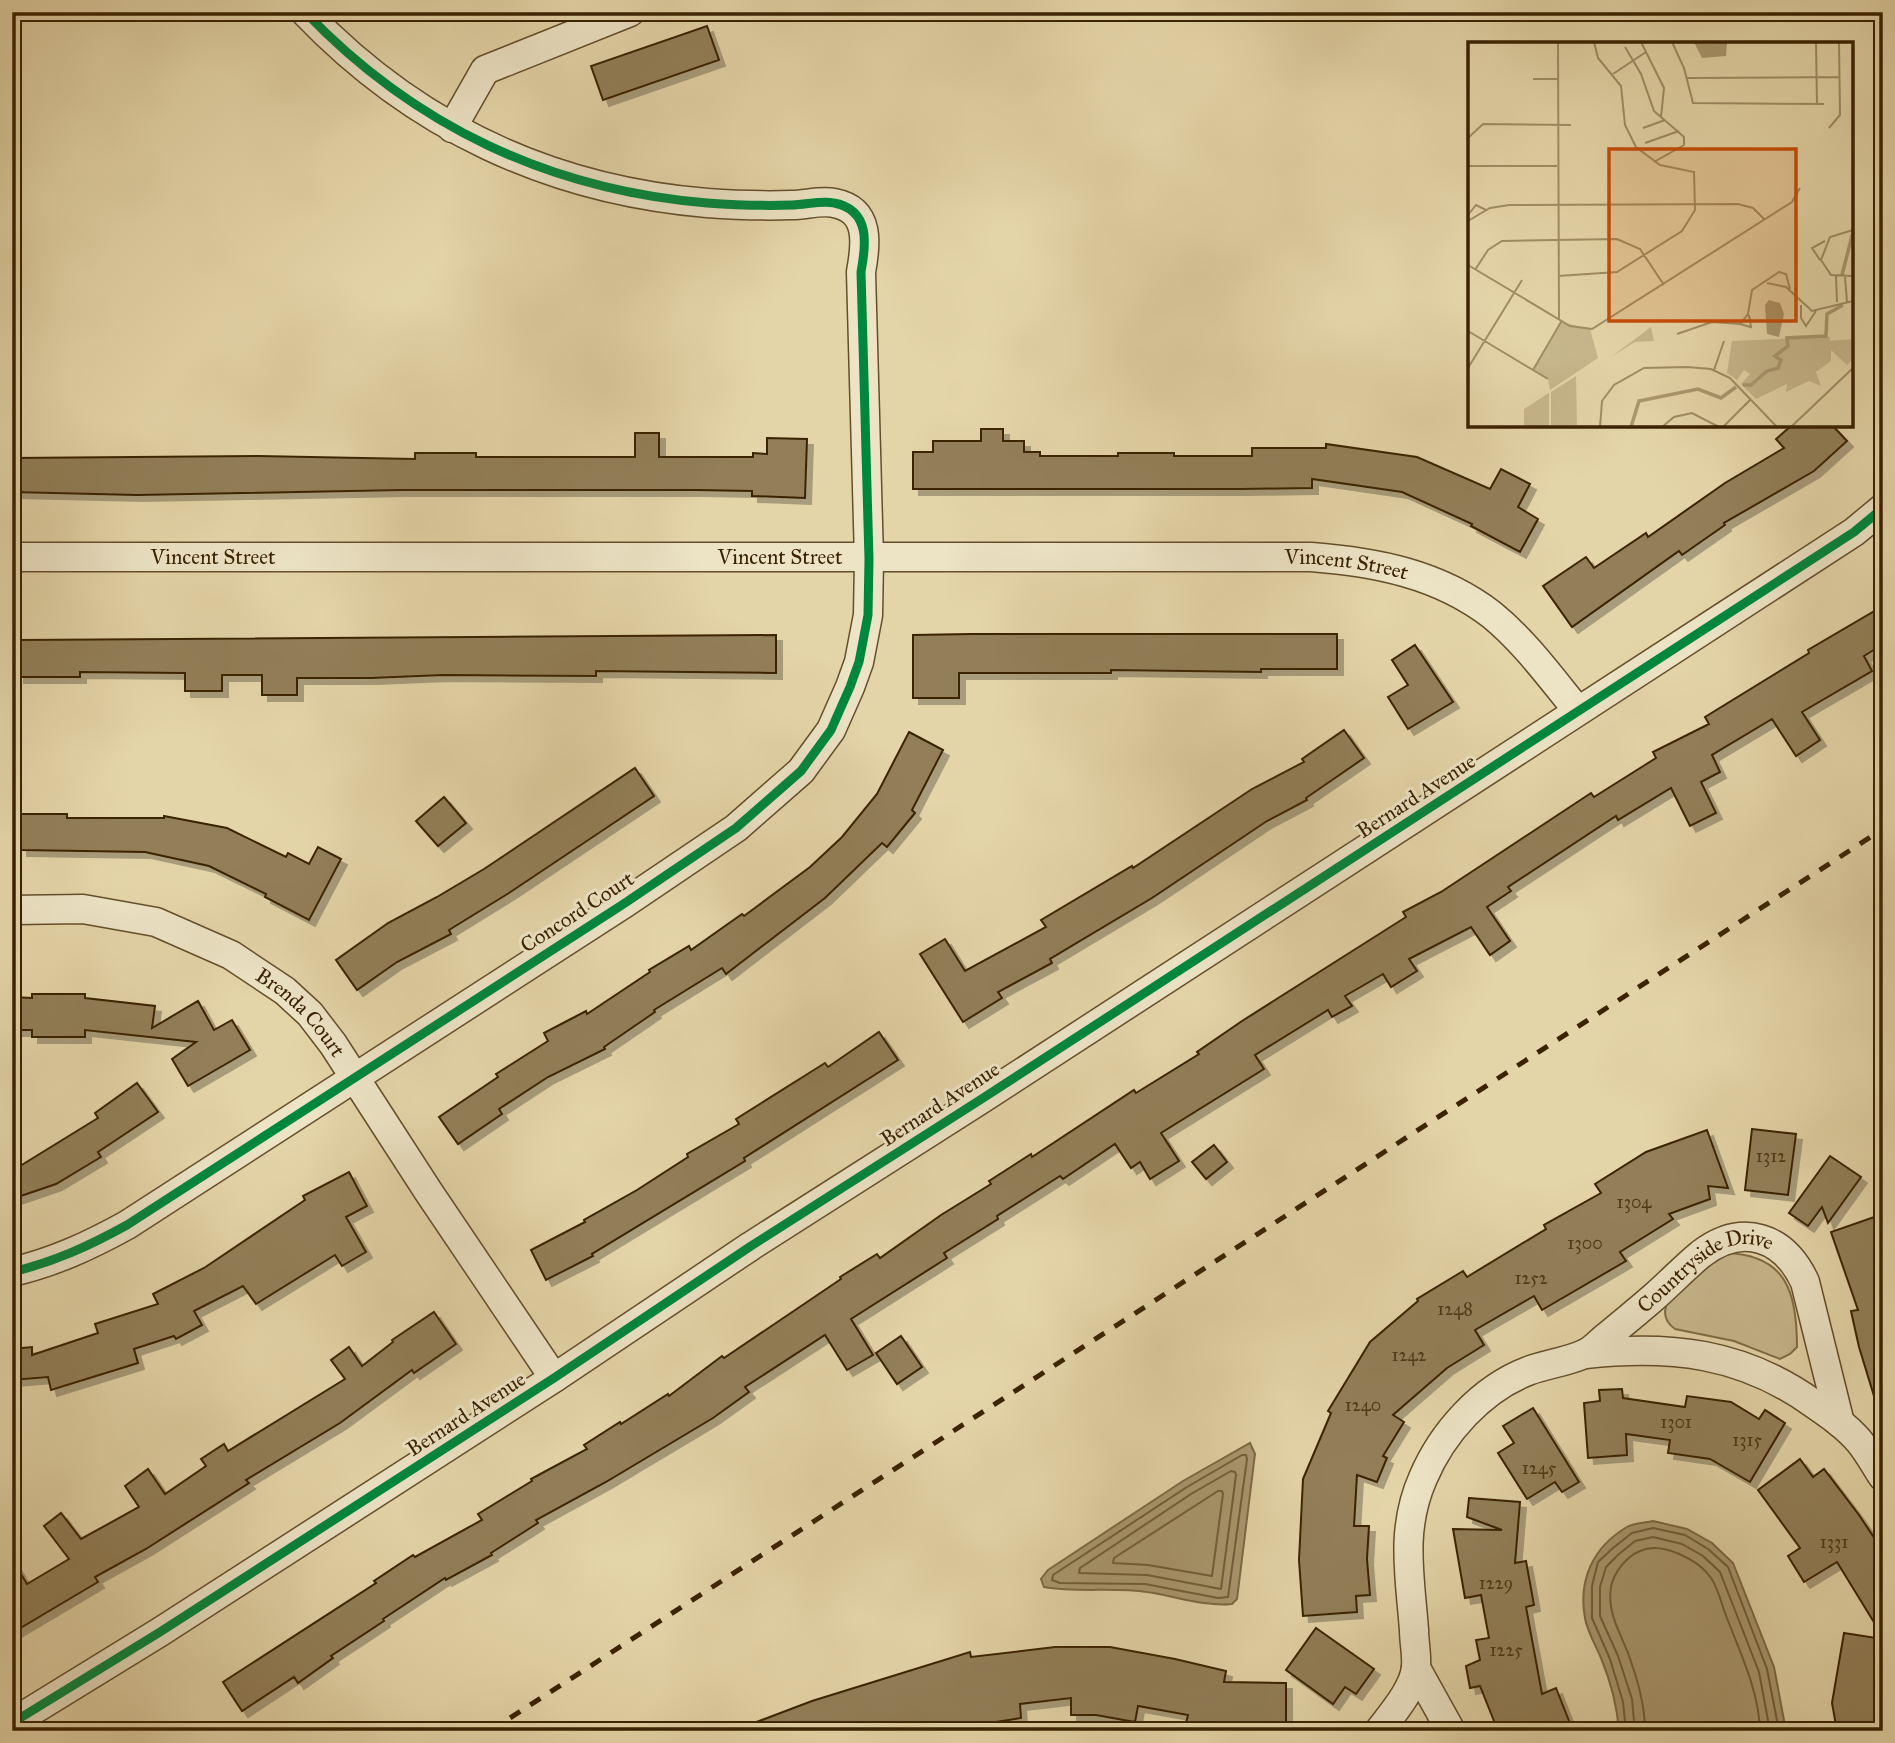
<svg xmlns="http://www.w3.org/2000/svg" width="1895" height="1743" font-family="'IM FELL Great Primer',serif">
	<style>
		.grass { fill: #c7b78c; stroke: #806c46; stroke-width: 2 }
		.water { fill: #aa986f; stroke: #7d6943; stroke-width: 2 }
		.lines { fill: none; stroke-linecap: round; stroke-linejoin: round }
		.shore { stroke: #725d38; stroke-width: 2 }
		.building { fill: #927f58; stroke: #3a2201; stroke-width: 2; filter: url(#shadow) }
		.minor-casing { stroke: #644f2b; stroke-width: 31 }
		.minor { stroke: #ede4c6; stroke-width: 28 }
		.rail { stroke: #3a2201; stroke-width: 5; stroke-dasharray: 12 12; stroke-linecap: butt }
		.cycleway-casing { stroke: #ede4c6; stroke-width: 13 }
		.cycleway { stroke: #00873e; stroke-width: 9 }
		.labels { text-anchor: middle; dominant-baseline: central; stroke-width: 6; stroke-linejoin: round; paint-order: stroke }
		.number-label { font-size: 18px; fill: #503917 }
		.street-label { font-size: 21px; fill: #3a2201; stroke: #ede4c6 }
		.inset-river { fill: none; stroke: #aa986f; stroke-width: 3.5 }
		.inset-road { fill: none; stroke: #a08d65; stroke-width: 2 }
		.view { fill: #c54e0a; fill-opacity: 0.15; stroke: #c54e0a; stroke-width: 3.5 }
		.inset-edge { fill: none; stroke: #3a2201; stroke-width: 3.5 }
	</style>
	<defs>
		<filter id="shadow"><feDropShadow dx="6" dy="6" stdDeviation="0" flood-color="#0004"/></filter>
	</defs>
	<rect width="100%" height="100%" fill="#e4d5a8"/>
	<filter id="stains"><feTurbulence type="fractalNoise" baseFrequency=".00286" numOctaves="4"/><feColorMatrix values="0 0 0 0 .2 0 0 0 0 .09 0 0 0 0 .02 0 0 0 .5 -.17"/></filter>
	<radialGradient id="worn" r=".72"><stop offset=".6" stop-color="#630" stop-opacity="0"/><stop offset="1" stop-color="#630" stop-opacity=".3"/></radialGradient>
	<path class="grass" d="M1726,1253c61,2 71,40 71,94l-7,7 -10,5 -46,-18 -59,-12c-35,-25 32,-64 51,-76z"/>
	<g class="water">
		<path d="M1250,1443l5,11 -18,145 -5,5c-28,3 -57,-8 -85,-12 -34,-5 -69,1 -103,-5l-3,-8 7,-9 135,-89z"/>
		<path d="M1653,1521l34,8 25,14 21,20 41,104 12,64h-167c-2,-26 -8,-49 -18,-73 -5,-12 -14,-27 -16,-40 -7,-38 8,-71 42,-91 7,-4 18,-4 26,-6z"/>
	</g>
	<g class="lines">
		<g class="shore">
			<polygon points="1242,1455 1246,1455 1247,1459 1228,1597 1218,1598 1145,1584 1060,1583 1052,1580 1053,1575 1187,1487"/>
			<polygon points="1231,1471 1235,1472 1236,1475 1221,1589 1147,1575 1079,1573 1080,1568 1191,1494"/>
			<polygon points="1218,1491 1222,1491 1223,1494 1212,1576 1148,1565 1113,1563 1114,1558"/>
			<polyline points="1626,1731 1623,1702 1610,1659 1592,1618 1592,1586 1598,1562 1613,1548 1632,1533 1653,1528 1685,1535 1708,1549 1728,1567 1767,1669 1779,1731"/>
			<polyline points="1635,1731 1632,1699 1618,1656 1600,1616 1600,1587 1606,1567 1619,1554 1635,1541 1653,1537 1682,1544 1703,1556 1720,1572 1759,1672 1770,1731"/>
			<path d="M1645,1731c0,-27 -8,-53 -17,-78 -9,-23 -21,-41 -17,-66 3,-15 15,-30 29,-36 22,-10 59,9 71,27 7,10 10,24 14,35 14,37 34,77 35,118"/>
		</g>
	</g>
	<g class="building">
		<polygon points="707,26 719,60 603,100 591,66"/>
		<polygon points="1792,425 1832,425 1847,441 1814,471 1724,523 1725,525 1682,555 1679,551 1572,627 1543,586 1586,557 1594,568 1646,533 1648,537 1725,483 1784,448 1776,439"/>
		<polygon points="981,429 1003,429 1003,441 1024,441 1024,452 1040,452 1040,456 1118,456 1118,453 1174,453 1174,456 1252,456 1252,448 1326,448 1326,444 1417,457 1490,489 1501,469 1530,484 1518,507 1538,519 1520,552 1471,526 1472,524 1402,492 1312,479 1312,488 1242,489 913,489 913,452 933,452 933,441 981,441"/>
		<polygon points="635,433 659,433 659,457 753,457 753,453 767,454 767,438 807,439 805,498 752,496 752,491 695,490 402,490 137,495 12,492 12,458 258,456 415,459 415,453 476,453 476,457 635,457"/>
		<polygon points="1883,606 1883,644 1864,656 1872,671 1802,712 1820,740 1796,756 1772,719 1712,755 1720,772 1701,782 1716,813 1690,826 1671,788 1618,820 1616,816 1508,887 1511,891 1487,907 1510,941 1490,955 1471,927 1409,959 1417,971 1391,987 1383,974 1345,996 1352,1006 1332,1017 1328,1010 1255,1055 1264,1069 1161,1133 1179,1161 1150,1179 1140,1162 1131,1168 1115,1144 1063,1179 1060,1176 997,1216 998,1219 944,1253 947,1258 851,1319 873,1355 847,1370 825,1335 745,1387 749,1392 713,1418 606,1482 536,1520 538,1523 491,1553 492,1555 446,1580 445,1578 383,1619 384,1621 331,1656 333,1658 298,1683 294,1677 242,1711 223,1682 376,1583 374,1581 413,1555 415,1557 482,1520 478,1514 532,1481 531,1479 587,1449 584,1445 620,1422 621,1424 668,1394 669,1396 722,1356 724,1358 773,1325 841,1279 840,1277 877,1254 880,1258 941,1215 991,1184 989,1181 1031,1154 1032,1157 1134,1090 1136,1093 1199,1054 1197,1052 1242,1021 1406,917 1403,912 1441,892 1591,793 1594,797 1656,758 1653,752 1709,724 1705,717 1809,653 1808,650"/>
		<polygon points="972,634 1337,634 1337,669 1261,669 1261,672 1111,670 1111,673 959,673 959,698 913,698 913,635"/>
		<polygon points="776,635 776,673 596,671 596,676 443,675 371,678 297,678 297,695 262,695 262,675 222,675 222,691 185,691 185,673 80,672 80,677 18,677 18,640"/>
		<polygon points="1415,645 1453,702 1408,729 1388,697 1408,685 1392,660"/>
		<polygon points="1344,730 1364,758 1306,798 1307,800 1267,821 1152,898 1050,959 1052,963 998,992 1002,998 963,1022 920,954 945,939 965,971 1046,927 1041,920 1132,866 1133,868 1252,789 1304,762 1302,759"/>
		<polygon points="909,732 943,750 912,810 915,813 887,847 882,843 825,898 726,974 722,968 654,1010 655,1012 604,1047 605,1049 548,1077 499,1109 502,1114 458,1144 439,1117 498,1077 496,1074 548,1041 544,1033 586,1011 587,1014 650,972 649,970 689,946 691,950 742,914 744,916 810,867 842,837 877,794"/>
		<polygon points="635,768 654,796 509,893 449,930 451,934 397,962 357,990 336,960 388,923 437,897 484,869"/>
		<polygon points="444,797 466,823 438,846 416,821"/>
		<polygon points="21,814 67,814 67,818 164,818 164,816 227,828 286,857 288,853 309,864 318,847 341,859 309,920 265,897 266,894 209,866 145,852 21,850"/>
		<polygon points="32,994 85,994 85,998 155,1006 152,1028 198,1001 214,1030 232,1020 250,1050 188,1086 172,1059 196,1042 85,1030 85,1037 32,1037 32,1030 12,1030 12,997 32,998"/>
		<polygon points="879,1032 898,1060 744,1158 745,1161 592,1254 593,1256 546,1280 531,1250 585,1222 584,1220 637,1190 688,1157 687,1154 739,1124 736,1119 825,1063 828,1067"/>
		<polygon points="137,1083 158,1112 98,1152 101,1157 56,1184 12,1199 12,1171 98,1118 95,1113"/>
		<polygon points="1752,1129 1796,1134 1788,1195 1745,1190"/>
		<polygon points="1707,1130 1728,1188 1708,1186 1710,1199 1669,1214 1673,1219 1620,1252 1626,1261 1542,1310 1534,1296 1475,1330 1484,1345 1447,1368 1393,1415 1404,1422 1383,1456 1387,1458 1377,1482 1357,1475 1354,1526 1369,1526 1367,1559 1370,1595 1356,1596 1357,1612 1303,1616 1299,1560 1303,1479 1331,1413 1328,1411 1370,1342 1418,1301 1417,1299 1463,1271 1467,1277 1546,1229 1544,1225 1601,1193 1595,1184 1646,1152"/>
		<polygon points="1214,1145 1227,1162 1206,1179 1192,1162"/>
		<polygon points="1830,1156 1861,1177 1828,1223 1822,1207 1808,1226 1789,1213"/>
		<polygon points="349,1172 367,1206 346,1217 366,1252 342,1266 335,1255 256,1304 243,1286 194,1311 202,1325 176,1339 174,1336 134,1349 138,1363 51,1390 48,1377 12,1380 12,1349 32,1347 32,1355 98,1333 95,1324 158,1304 153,1294 204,1268 305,1200 303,1196"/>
		<polygon points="1883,1214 1883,1408 1878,1409 1859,1347 1851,1311 1858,1310 1831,1232"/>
		<polygon points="434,1312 456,1344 414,1373 412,1370 340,1423 246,1480 249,1483 146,1549 95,1577 98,1582 12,1633 12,1559 27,1584 69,1559 44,1526 61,1513 81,1539 139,1507 125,1486 148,1469 165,1494 206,1466 201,1459 224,1444 228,1451 345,1379 331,1360 349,1347 362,1366 393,1342 392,1340"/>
		<polygon points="901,1336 922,1367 897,1384 876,1353"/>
		<polygon points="1622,1389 1623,1398 1685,1407 1687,1396 1731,1402 1759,1419 1765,1410 1785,1423 1750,1482 1710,1459 1668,1453 1670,1440 1626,1434 1627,1455 1588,1458 1584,1403 1600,1401 1599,1390"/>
		<polygon points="1533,1408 1579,1482 1562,1492 1555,1482 1527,1499 1498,1453 1514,1443 1503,1426"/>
		<polygon points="1800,1459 1813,1477 1824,1469 1859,1515 1883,1551 1883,1637 1837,1562 1804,1582 1788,1556 1800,1548 1758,1490"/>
		<polygon points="1469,1498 1520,1502 1515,1563 1526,1561 1534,1605 1526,1607 1542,1694 1556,1688 1573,1731 1498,1731 1480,1686 1470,1688 1466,1666 1480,1660 1476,1640 1489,1638 1481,1595 1465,1598 1453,1529 1502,1530 1467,1517"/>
		<polygon points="1316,1628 1374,1669 1356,1694 1345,1687 1333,1704 1286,1670"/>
		<polygon points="1844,1633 1883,1639 1883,1731 1837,1731 1832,1703"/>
		<polygon points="1055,1647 1110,1647 1175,1659 1226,1671 1224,1682 1286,1683 1286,1731 1198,1731 1185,1727 1188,1715 1138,1706 1135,1722 1096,1715 1071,1715 1071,1698 1020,1704 1021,1718 996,1722 963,1731 739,1731 738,1729 812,1701 970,1652 971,1657"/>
	</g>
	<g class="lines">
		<g class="minor-casing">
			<g id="minor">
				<polyline points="452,128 485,70 630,12"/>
				<path id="s1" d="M12,557h1299c65,5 128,17 181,58 33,27 59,63 86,96"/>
				<path id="s2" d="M12,910l71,-1 73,13 75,33 54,36 25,23 23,30 95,147 126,187"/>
				<path d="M12,1272c42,-10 77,-26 115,-47l498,-322 111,-75 65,-57 30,-41 19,-43 9,-25 9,-47 1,-56 -8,-287c5,-27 10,-62 -27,-69 -12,-3 -29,2 -42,2 -28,1 -57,0 -85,-2 -157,-13 -293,-77 -402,-191"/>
				<path d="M1585,1354c85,-9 157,-2 229,50 16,11 32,22 45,37 9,11 16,24 24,36"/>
				<polyline points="1416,1668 1451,1731"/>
				<polyline points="12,1723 160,1632 554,1378 751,1246 980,1100 1854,532 1883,508"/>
				<path id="s3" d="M1379,1731c13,-17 35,-42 37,-64 1,-12 -2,-25 -2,-37 -4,-54 -14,-100 9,-152 19,-45 58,-89 105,-107 18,-7 39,-9 56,-17 8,-3 15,-11 21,-16 17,-14 33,-27 49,-41 16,-14 31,-30 47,-43 42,-32 83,-17 104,28l35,141"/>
			</g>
		</g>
		<use href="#minor" class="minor"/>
		<polyline class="rail" points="490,1731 1883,829"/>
		<g class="cycleway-casing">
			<g id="cycleway">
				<path d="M12,1272c42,-10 77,-26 115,-47l498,-322 111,-75 65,-57 30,-41 19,-43 9,-25 9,-47 1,-56 -8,-287c5,-27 10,-62 -27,-69 -12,-3 -29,2 -42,2 -28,1 -57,0 -85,-2 -157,-13 -293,-77 -402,-191"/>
				<polyline points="12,1723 160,1632 554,1378 751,1246 980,1100 1854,532 1883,508"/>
			</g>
		</g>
		<use href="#cycleway" class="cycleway"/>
	</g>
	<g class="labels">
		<g class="number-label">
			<text x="1771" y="1156">1312</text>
			<text x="1634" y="1202">1304</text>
			<text x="1585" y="1243">1300</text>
			<text x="1531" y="1278">1252</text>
			<text x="1455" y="1309">1248</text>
			<text x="1409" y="1355">1242</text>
			<text x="1363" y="1405">1240</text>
			<text x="1676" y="1422">1301</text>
			<text x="1747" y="1440">1315</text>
			<text x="1539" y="1468">1245</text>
			<text x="1834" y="1542">1331</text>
			<text x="1496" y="1583">1229</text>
			<text x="1506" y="1650">1225</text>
		</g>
		<g class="street-label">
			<text stroke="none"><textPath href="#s1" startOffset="201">Vincent Street</textPath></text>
			<text stroke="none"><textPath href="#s1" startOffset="768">Vincent Street</textPath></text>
			<text stroke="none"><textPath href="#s1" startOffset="1335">Vincent Street</textPath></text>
			<text transform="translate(1416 796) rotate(-33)">Bernard Avenue</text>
			<text transform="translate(577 912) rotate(-33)">Concord Court</text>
			<text stroke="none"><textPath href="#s2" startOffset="318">Brenda Court</textPath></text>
			<text transform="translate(940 1104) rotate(-33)">Bernard Avenue</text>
			<text stroke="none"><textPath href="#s3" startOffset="630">Countryside Drive</textPath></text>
			<text transform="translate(466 1414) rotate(-33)">Bernard Avenue</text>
		</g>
	</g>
	<g transform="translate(1468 42)">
		<rect width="385" height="385" fill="#e4d5a8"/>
		<path d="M108,334l1,49 -26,2v-35zM81,351v34h-25v-18z" fill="#c7b78c"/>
		<path d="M93,280l29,7 8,29 -48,32 -2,-11 -15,-9zM183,285l3,14 -19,1 -24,15zM362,295v4l23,-2v20l-6,6 -16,-15v11l-15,11 5,14 -12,-5 -23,11 1,-8 -31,15 -15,-15 9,-10 -6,-4 -7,10 -10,-7 5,-32z" fill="#c7b78c"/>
		<path d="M226,0h33l-1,14 -24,2zM301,258l11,3 4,11 -5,23 -12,-3 -2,-29z" fill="#aa986f"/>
		<path class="inset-river" d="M374,233l11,-43M275,343h8l16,-14 11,-3 3,-8 -6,-4 13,-10 -1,-8 39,-2 1,-22 16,-9M163,385l8,-26 59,-12 23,9 15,-11"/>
		<path class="inset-road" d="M31,0h24M90,0l1,278M173,0l23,46 -3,29M204,0l12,26 9,35 131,1M348,0l1,62M157,5l16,27 13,37 30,26v8l-30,17M145,32l33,-22M219,36l153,-1M65,37h25M175,86l22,-8M361,86l11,-13 -1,-73M0,96l15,-14 88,1M177,101l34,-12M0,124h89M0,173l8,-10 10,5M0,179l22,-13 19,-3 229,-1 15,4 11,11M385,188l-23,7 -9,23 10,15 22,1M352,218l-8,-12 13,-7M0,223l102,61 22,3 200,-127 8,-14M7,228l13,-20 14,-9 115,-2 23,10 24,36M90,234l59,-4 65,-41 13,-21 -1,-38 -34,-7 -24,-18 -11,-22 -4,-39 -23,-28 -4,-16M368,234l1,26M377,235l2,25M299,241l19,4 26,24 41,-10M333,263v13l5,8 10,-15M272,282l11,3 -2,-12M0,289l80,48M209,292l35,-12 28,2 8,-10 4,-24 27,-18 7,2 4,15M0,326l54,-88M65,328l28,-48M246,328l10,-29M132,385l2,-26 12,-16 30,-17 43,-1 24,2 19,9 47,49M194,385l12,-10 18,-4 27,14M255,385l28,-28M323,385l62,-59"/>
		<path class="view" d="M141,107h187v172h-187z"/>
		<rect width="385" height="385" class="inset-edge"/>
	</g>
	<rect width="1895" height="1743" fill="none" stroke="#e4d5a8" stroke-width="42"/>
	<rect x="14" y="14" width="1867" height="1715" fill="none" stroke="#3a2201" stroke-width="3.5"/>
	<rect x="21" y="21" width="1853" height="1701" fill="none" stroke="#3a2201" stroke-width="2"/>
	<rect width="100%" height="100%" filter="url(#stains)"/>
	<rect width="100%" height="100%" fill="url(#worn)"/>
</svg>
